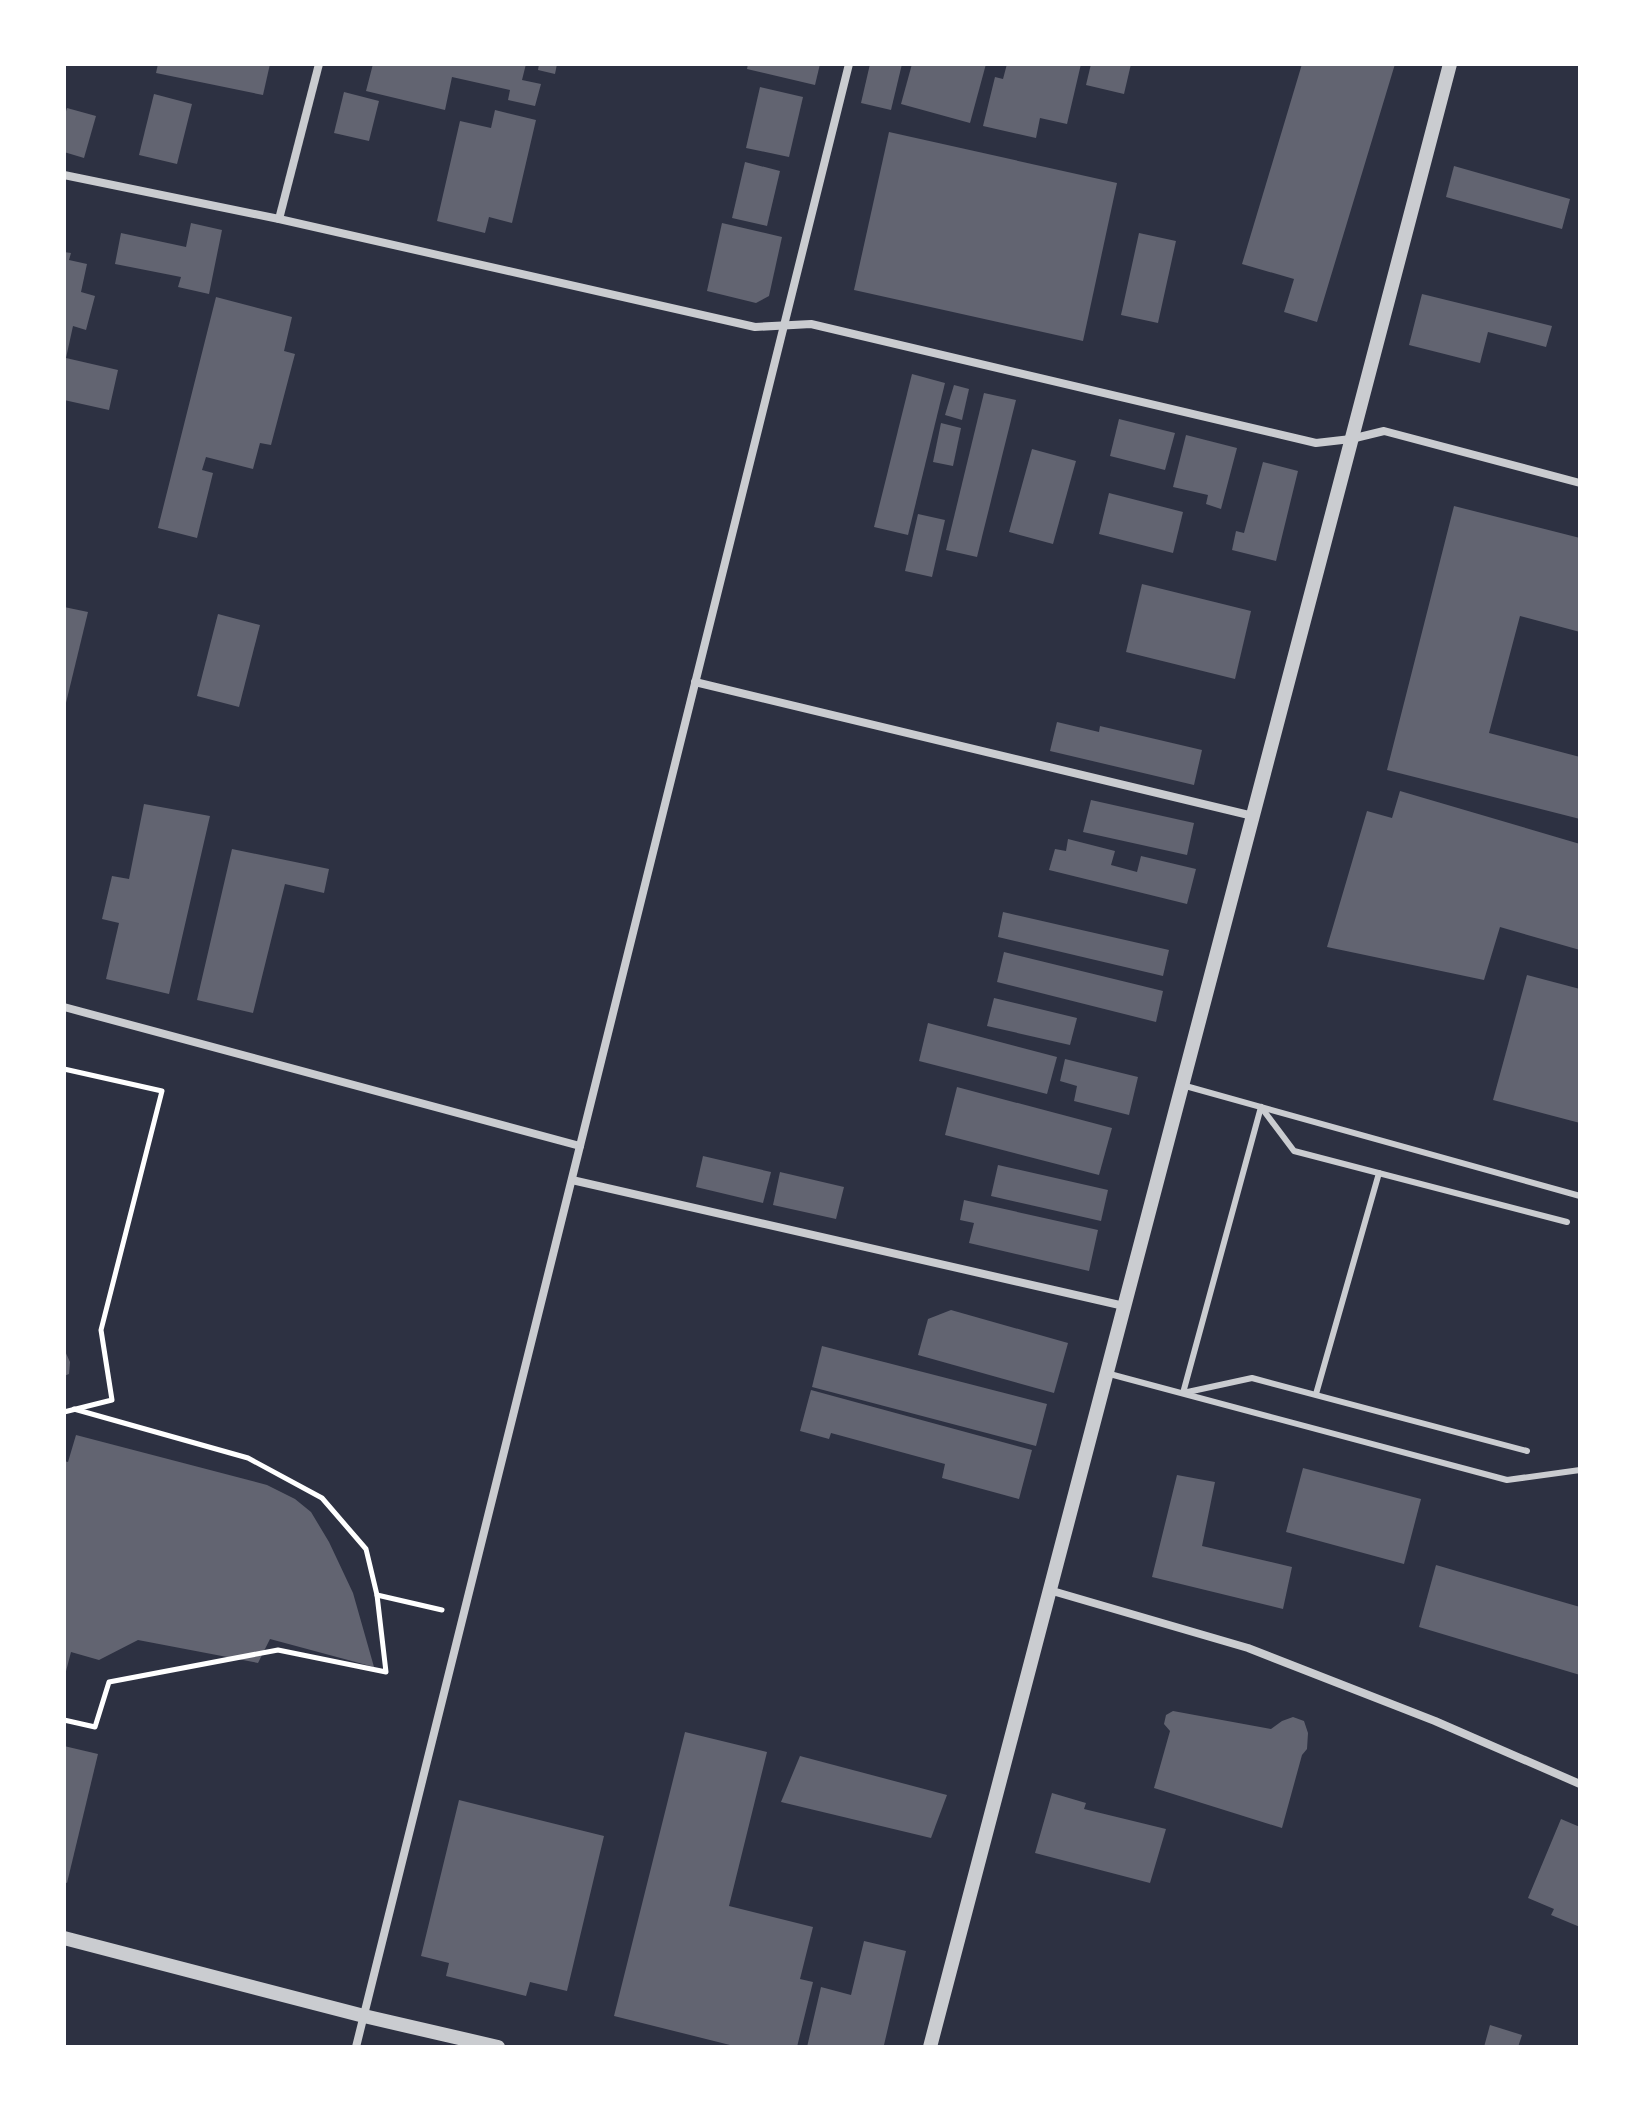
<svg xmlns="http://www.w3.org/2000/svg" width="1644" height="2111" font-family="Poppins,sans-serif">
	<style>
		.building { fill: #626471 }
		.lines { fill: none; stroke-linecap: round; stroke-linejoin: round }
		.path { stroke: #fff; stroke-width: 5 }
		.service { stroke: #caccd0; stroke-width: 6 }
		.minor { stroke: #caccd0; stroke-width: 8 }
		.tertiary { stroke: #caccd0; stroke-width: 14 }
	</style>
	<rect width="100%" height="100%" fill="#2d3142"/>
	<g class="building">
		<polygon points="158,64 270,64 263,95 156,73"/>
		<polygon points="373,64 526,64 522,80 541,84 535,106 508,100 510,90 452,77 445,110 366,91"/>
		<polygon points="539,64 557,64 555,74 538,70"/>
		<polygon points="748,64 820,64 815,85 747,69"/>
		<polygon points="870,64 902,64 891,110 861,103"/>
		<polygon points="912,64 986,64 970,123 901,104"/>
		<polygon points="1007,64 1081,64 1067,124 1040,118 1036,138 983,126 995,77 1003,79"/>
		<polygon points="1091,64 1131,64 1124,94 1086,85"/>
		<polygon points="1302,64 1395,64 1317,322 1284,312 1294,279 1242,264"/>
		<polygon points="760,87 803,97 789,157 746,148"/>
		<polygon points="344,92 379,101 369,141 334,133"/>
		<polygon points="154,94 192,104 177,164 139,155"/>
		<polygon points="67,108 96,116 84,158 64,152 64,118"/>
		<polygon points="495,110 536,120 512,223 489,217 485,233 437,221 460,121 491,128"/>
		<polygon points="889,132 1117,183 1083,341 854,290"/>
		<polygon points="745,162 780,171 767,226 732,218"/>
		<polygon points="1454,166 1570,199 1562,229 1446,197"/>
		<polygon points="191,223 222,230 209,294 178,287 181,277 115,264 121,233 186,247"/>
		<polygon points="722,223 782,237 769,296 756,303 707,291"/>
		<polygon points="1139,233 1176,241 1158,323 1121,315"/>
		<polygon points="64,252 71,253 69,260 87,264 81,292 95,296 86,330 73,326 66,358 118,370 109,410 64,400"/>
		<polygon points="1422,294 1552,326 1546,347 1488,332 1480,363 1409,345"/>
		<polygon points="216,297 292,317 284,351 295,354 271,445 260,443 253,469 206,457 202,470 213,473 197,538 158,528"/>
		<polygon points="912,374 945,383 908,535 874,527"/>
		<polygon points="954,385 969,389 962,420 945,415"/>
		<polygon points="984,393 1016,400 977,557 946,550"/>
		<polygon points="1119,419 1175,433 1165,470 1110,456"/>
		<polygon points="941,423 961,428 953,466 933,462"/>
		<polygon points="1186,435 1237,448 1221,509 1206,504 1208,495 1173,487"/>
		<polygon points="1032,449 1076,461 1053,544 1009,532"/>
		<polygon points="1263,462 1298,471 1276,561 1232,550 1236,531 1244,533"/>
		<polygon points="1109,493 1183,512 1173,553 1099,534"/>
		<polygon points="1454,506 1580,538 1580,632 1520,616 1489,733 1580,757 1580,819 1387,770"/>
		<polygon points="918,514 945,520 932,577 905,571"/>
		<polygon points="1142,584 1251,611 1235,679 1126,652"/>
		<polygon points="64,607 88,612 65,707 64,707"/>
		<polygon points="218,614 260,625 239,707 197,696"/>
		<polygon points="1057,722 1099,732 1100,726 1202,750 1194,785 1050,751"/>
		<polygon points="1400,791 1580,844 1580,950 1500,927 1484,980 1327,947 1367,811 1392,818"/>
		<polygon points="1091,800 1194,823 1187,855 1083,832"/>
		<polygon points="144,804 210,816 169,994 106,979 119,923 102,919 112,876 129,879"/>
		<polygon points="1068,839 1115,851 1111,865 1137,872 1141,856 1196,869 1187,904 1049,870 1055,849 1066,851"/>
		<polygon points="232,849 329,869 324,893 285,884 253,1013 197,1000"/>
		<polygon points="1003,912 1169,950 1163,976 998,937"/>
		<polygon points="1004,952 1163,991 1156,1022 997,982"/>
		<polygon points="1527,975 1580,989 1580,1123 1493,1100"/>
		<polygon points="994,998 1077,1018 1070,1045 987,1026"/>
		<polygon points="928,1023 1057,1057 1047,1094 919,1061"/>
		<polygon points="1065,1059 1138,1077 1129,1115 1074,1101 1077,1086 1060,1081"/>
		<polygon points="957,1087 1112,1128 1099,1175 945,1135"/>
		<polygon points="703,1156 771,1172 763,1203 696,1187"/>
		<polygon points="998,1165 1108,1190 1101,1221 991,1196"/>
		<polygon points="780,1172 844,1187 836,1219 773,1205"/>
		<polygon points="964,1200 1098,1230 1089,1271 969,1243 974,1223 960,1220"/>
		<polygon points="951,1310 1068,1343 1054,1393 918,1355 928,1319"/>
		<polygon points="822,1346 1047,1404 1036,1446 812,1387"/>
		<polygon points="64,1349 70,1362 69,1374 64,1376"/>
		<polygon points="811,1390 1032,1450 1019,1499 942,1478 945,1464 831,1433 829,1439 800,1431"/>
		<polygon points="76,1435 267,1485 295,1499 311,1512 329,1542 353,1593 374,1667 270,1639 258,1663 138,1640 99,1660 71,1652 64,1679 64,1461 68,1462"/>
		<polygon points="1303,1468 1421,1499 1404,1564 1286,1532"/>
		<polygon points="1177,1475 1215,1482 1202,1546 1292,1567 1283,1609 1152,1577"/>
		<polygon points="1436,1565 1580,1607 1580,1675 1419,1627"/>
		<polygon points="1173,1711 1271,1729 1282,1721 1293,1717 1304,1721 1308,1733 1307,1749 1302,1755 1282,1828 1154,1788 1170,1731 1164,1724 1166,1715"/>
		<polygon points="685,1732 767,1752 729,1906 813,1927 800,1979 813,1982 797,2047 738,2047 614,2016"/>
		<polygon points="64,1746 98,1754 67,1883 64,1882"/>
		<polygon points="800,1756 947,1795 931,1838 781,1802"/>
		<polygon points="1052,1793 1086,1803 1084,1809 1166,1829 1150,1883 1035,1853"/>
		<polygon points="459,1800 604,1836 567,1991 530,1982 526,1996 446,1976 449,1963 421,1956"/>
		<polygon points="1561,1819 1580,1827 1580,1927 1551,1915 1554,1909 1528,1898"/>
		<polygon points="864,1941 906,1951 884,2045 880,2047 807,2047 821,1987 851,1995"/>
		<polygon points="1490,2025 1522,2035 1518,2047 1484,2047"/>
	</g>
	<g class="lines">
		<g class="path">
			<polyline points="64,1069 162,1091 101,1330 112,1400 64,1412"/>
			<polyline points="377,1595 442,1610"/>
			<polyline points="64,1720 95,1727 109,1682 278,1650 386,1672 377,1595 366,1549 322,1498 248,1458 74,1409"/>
		</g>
		<g class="service">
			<polyline points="1182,1085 1580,1196"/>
			<polyline points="1261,1107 1183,1393 1252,1378 1527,1451"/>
			<polyline points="1261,1107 1294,1151 1567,1222"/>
			<polyline points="1106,1373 1507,1480 1580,1470"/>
			<polyline points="1316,1394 1379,1173"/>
		</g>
		<g class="minor">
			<polyline points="64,175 279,219 755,327 811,324 1316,443 1351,439 1384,431 1580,483"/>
			<polyline points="279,219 319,64"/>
			<polyline points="695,682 1253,816"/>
			<polyline points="64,1007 580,1146"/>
			<polyline points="572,1180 1124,1306"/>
			<polyline points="1049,1590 1248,1648 1435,1721 1580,1784"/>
			<polyline points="356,2047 849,64"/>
		</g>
		<g class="tertiary">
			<polyline points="64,1938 364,2016 498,2047"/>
			<polyline points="930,2047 1450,64"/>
		</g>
	</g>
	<rect width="1644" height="2111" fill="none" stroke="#ffffff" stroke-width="132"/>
</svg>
